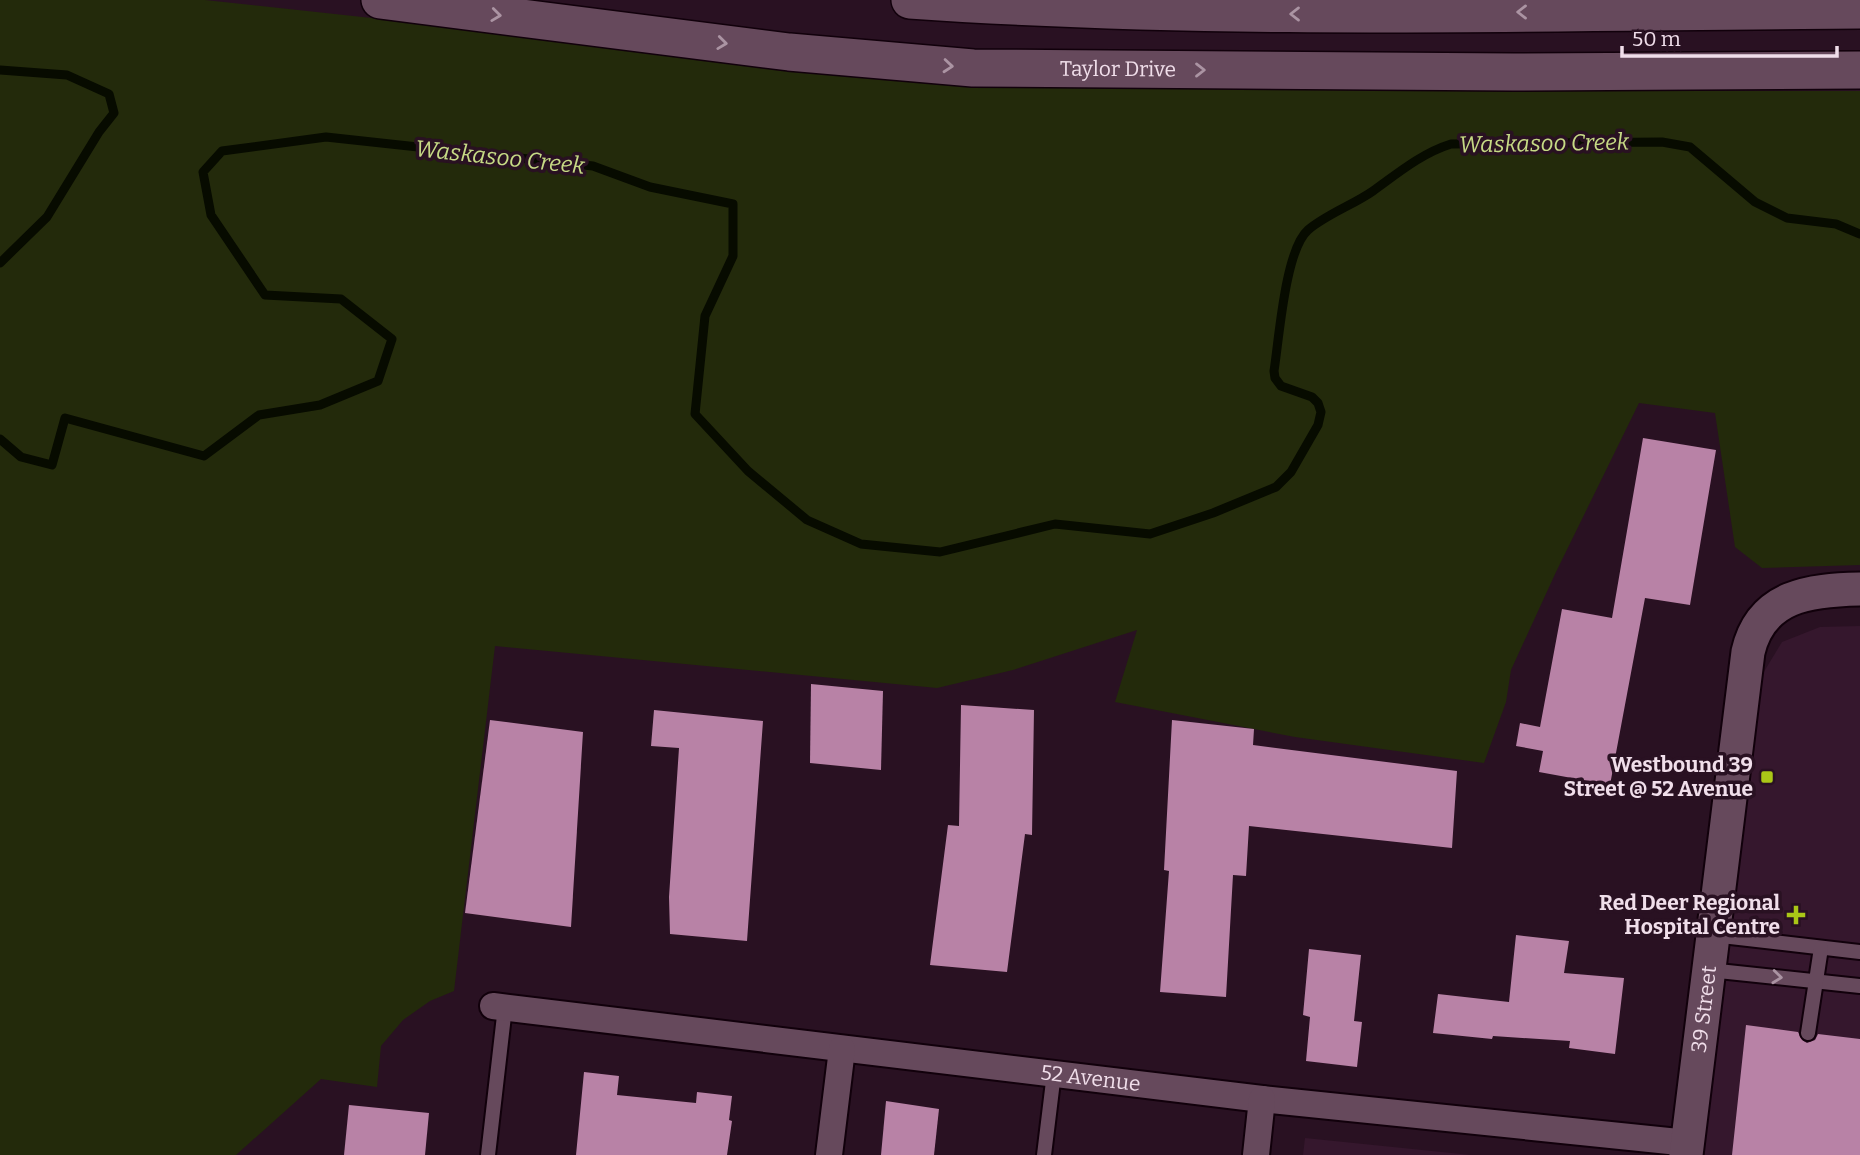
<svg xmlns="http://www.w3.org/2000/svg" width="1860" height="1155" font-family="Bitter,serif">
	<style>
		.built { fill: #35172d }
		.green { fill: #232a0b }
		.lines { fill: none; stroke-linecap: round; stroke-linejoin: round }
		.stream { stroke: #070b00; stroke-width: 9 }
		.building { fill: #b882a6 }
		.service-casing { stroke: #11000b; stroke-width: 18 }
		.minor-casing { stroke: #11000b; stroke-width: 30 }
		.tertiary-casing { stroke: #11000b; stroke-width: 37 }
		.secondary-casing { stroke: #11000b; stroke-width: 40 }
		.service { stroke: #66495c; stroke-width: 14 }
		.minor { stroke: #66495c; stroke-width: 26 }
		.tertiary { stroke: #66495c; stroke-width: 33 }
		.secondary { stroke: #66495c; stroke-width: 37 }
		.oneway { stroke: #ab94a3 }
		.poi-dot { fill: #aac717; stroke: #291122; stroke-width: 2.5 }
		.labels { text-anchor: middle; dominant-baseline: central; stroke-width: 7; stroke-linejoin: round; paint-order: stroke }
		.street-label { font-size: 21px; fill: #f0deea; stroke: #291122 }
		.poi-label { font-size: 21px; font-weight: bold; fill: #f0deea; stroke: #291122; text-anchor: end }
		.water-label { font-size: 23px; font-style: italic; fill: #c6da85; stroke: #291122 }
	</style>
	<rect width="100%" height="100%" fill="#291122"/>
	<g class="built">
		<polygon points="1860,626 1860,1155 1701,1155 1762,675 1782,642 1820,627"/>
		<polygon points="1305,1138 1471,1155 1303,1155"/>
	</g>
	<polygon class="green" points="0,0 205,0 896,75 1600,91 1860,91 1860,565 1762,568 1735,547 1715,413 1639,403 1556,572 1511,670 1506,702 1484,763 1295,737 1115,702 1137,630 1013,670 937,688 495,646 454,991 430,1001 403,1020 381,1046 377,1087 321,1079 236,1155 0,1155"/>
	<g class="lines">
		<g class="stream">
			<polyline points="0,70 67,75 109,94 114,113 99,132 47,217 0,263"/>
			<path d="M0,439l21,18 31,8 13,-47 139,38 55,-41 61,-10 58,-24 14,-42 -51,-40 -76,-4 -54,-80 -8,-43 19,-21 104,-14 267,29 57,21 83,17v52l-28,60 -10,98 53,57 59,49 54,24 79,8 115,-28 95,10 63,-21 63,-26 15,-15 27,-47 3,-13 -3,-9 -6,-6 -31,-11 -6,-8 -1,-7c5,-31 11,-121 34,-141 19,-16 45,-25 65,-39 25,-18 49,-38 78,-47l211,-2 28,5 65,55 32,16 49,6 24,10"/>
		</g>
	</g>
	<g class="building">
		<polygon points="1643,438 1716,450 1690,605 1645,598 1610,785 1539,772 1543,751 1516,746 1520,723 1540,727 1562,609 1612,618"/>
		<polygon points="811,684 883,691 881,770 810,763"/>
		<polygon points="961,705 1034,710 1032,835 1025,834 1007,972 930,965 948,825 959,826"/>
		<polygon points="654,710 763,721 747,941 670,934 669,897 679,748 651,746"/>
		<polygon points="490,720 583,732 571,927 465,913"/>
		<polygon points="1172,720 1254,729 1253,745 1457,771 1452,848 1249,826 1246,876 1233,875 1226,997 1160,992 1169,871 1164,870"/>
		<polygon points="1516,935 1569,941 1564,973 1624,978 1615,1054 1569,1048 1570,1041 1493,1036 1492,1039 1433,1033 1438,994 1509,1002"/>
		<polygon points="1309,949 1361,955 1354,1021 1362,1022 1357,1067 1306,1061 1310,1017 1303,1015"/>
		<polygon points="1746,1025 1798,1032 1802,1040 1807,1043 1815,1040 1818,1034 1860,1039 1860,1155 1732,1155"/>
		<polygon points="584,1072 619,1076 617,1095 696,1103 697,1092 732,1096 729,1120 732,1121 727,1155 576,1155"/>
		<polygon points="886,1101 939,1109 934,1155 881,1155"/>
		<polygon points="349,1105 429,1113 425,1155 344,1155"/>
	</g>
	<g class="lines">
		<g class="service-casing">
			<g id="service">
				<polyline points="1713,935 1860,952"/>
				<polyline points="1709,970 1860,986"/>
				<polyline points="1808,1033 1821,948"/>
				<polyline points="488,1155 505,1007"/>
				<polyline points="1044,1155 1054,1073"/>
			</g>
		</g>
		<g class="minor-casing">
			<g id="minor">
				<path id="s1" d="M493,1006l769,93 426,44"/>
				<polyline points="829,1155 842,1049"/>
				<polyline points="1256,1155 1262,1099"/>
			</g>
		</g>
		<g class="tertiary-casing">
			<g id="tertiary">
				<path id="s2" d="M1686,1155l62,-503c13,-57 62,-62 112,-63"/>
			</g>
		</g>
		<g class="secondary-casing">
			<g id="secondary">
				<path id="s3" d="M380,0l409,52 184,16 540,4 347,-2"/>
				<path d="M910,0c316,22 633,12 950,10"/>
			</g>
		</g>
		<use href="#service" class="service"/>
		<use href="#minor" class="minor"/>
		<use href="#tertiary" class="tertiary"/>
		<use href="#secondary" class="secondary"/>
	</g>
	<defs><path id="oneway-chevron" d="M-2-3.5L2.5 0L-2 3.5" fill="none" stroke-width="1.6" stroke-linecap="round" stroke-linejoin="round" transform="scale(1.75)"/></defs>
	<g class="oneway">
		<use href="#oneway-chevron" transform="translate(1522 12) rotate(180)"/>
		<use href="#oneway-chevron" transform="translate(1295 14) rotate(180)"/>
		<use href="#oneway-chevron" transform="translate(496 15) rotate(7)"/>
		<use href="#oneway-chevron" transform="translate(722 43) rotate(7)"/>
		<use href="#oneway-chevron" transform="translate(948 66) rotate(5)"/>
		<use href="#oneway-chevron" transform="translate(1200 70)"/>
		<use href="#oneway-chevron" transform="translate(1777 977) rotate(6)"/>
	</g>
	<g class="poi-dot">
		<rect x="1760" y="770" width="14" height="14" rx="3.5"/>
		<path d="M1792.5 904.5h7v7h7v7h-7v7h-7v-7h-7v-7h7z"/>
	</g>
	<g class="labels">
		<g class="street-label">
			<text stroke="none"><textPath href="#s3" startOffset="742">Taylor Drive</textPath></text>
			<text stroke="none"><textPath href="#s2" startOffset="147">39 Street</textPath></text>
			<text stroke="none"><textPath href="#s1" startOffset="602">52 Avenue</textPath></text>
		</g>
		<g class="poi-label">
			<text x="1753" y="765">Westbound 39<tspan x="1753" dy="24">Street @ 52 Avenue</tspan></text>
			<text x="1780" y="903">Red Deer Regional<tspan x="1780" dy="24">Hospital Centre</tspan></text>
		</g>
		<g class="water-label">
			<text transform="translate(1544 143) rotate(-1)">Waskasoo Creek</text>
			<text transform="translate(500 157) rotate(6)">Waskasoo Creek</text>
		</g>
	</g>
	<path d="M1622 46v10h215v-10" fill="none" stroke="#f0deea" stroke-width="3.5"/>
	<text x="1632" y="46" font-size="21" fill="#f0deea" stroke="#291122" stroke-width="5" paint-order="stroke">50 m</text>
</svg>
